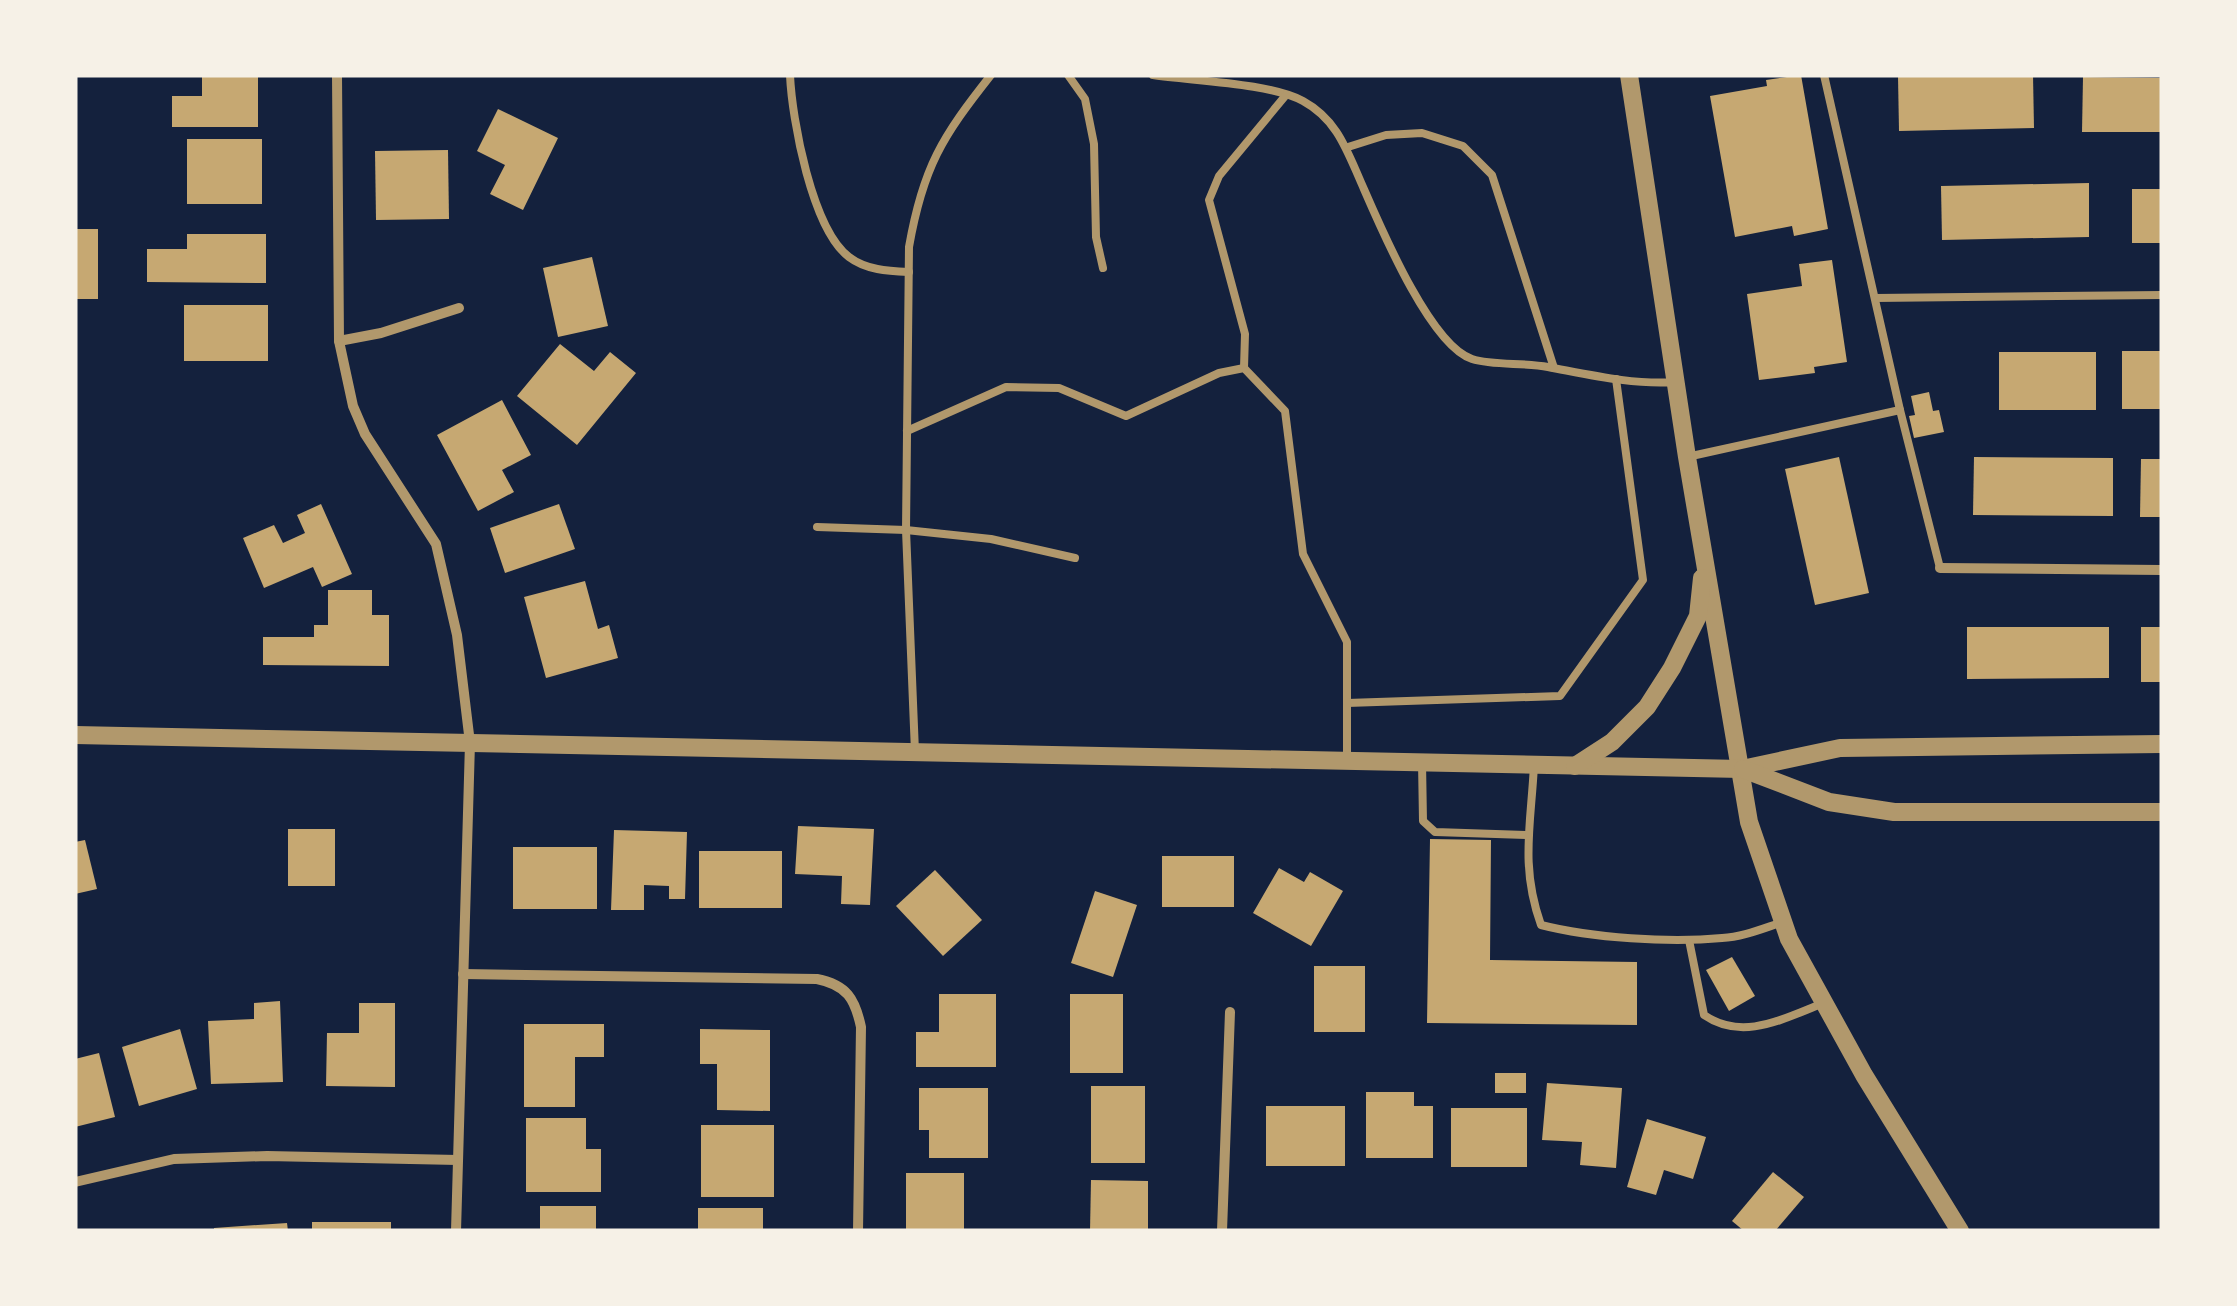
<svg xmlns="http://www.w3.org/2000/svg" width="2237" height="1306" font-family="'DejaVu Sans',sans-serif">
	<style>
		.building { fill: #c6a872 }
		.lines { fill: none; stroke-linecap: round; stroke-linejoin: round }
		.service { stroke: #b1986c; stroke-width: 8 }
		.minor { stroke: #b1986c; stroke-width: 10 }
		.tertiary { stroke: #b1986c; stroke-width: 18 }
	</style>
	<rect width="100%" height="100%" fill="#14213d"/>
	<g class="building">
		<polygon points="202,75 258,75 258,127 172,127 172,96 202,96"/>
		<polygon points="1801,75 1828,229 1794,236 1792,226 1735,237 1710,96 1767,86 1766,80"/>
		<polygon points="2033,75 2034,128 1899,131 1898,76"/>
		<polygon points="2083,77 2162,78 2162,132 2082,132"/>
		<polygon points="498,109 558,138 523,210 490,194 505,165 477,151"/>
		<rect x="187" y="139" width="75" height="65"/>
		<polygon points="448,150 449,219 376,220 375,151"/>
		<polygon points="2089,183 2089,237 1942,240 1941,186"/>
		<rect x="2132" y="189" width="30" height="54"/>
		<rect x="75" y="229" width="23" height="70"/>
		<polygon points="187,234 266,234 266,283 147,282 147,249 187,249"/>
		<polygon points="592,257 608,326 558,337 543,268"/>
		<polygon points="1832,260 1847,362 1814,367 1815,373 1759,380 1747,294 1802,286 1799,264"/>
		<rect x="184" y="305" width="84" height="56"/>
		<polygon points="560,344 594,371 610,352 636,373 577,445 517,396"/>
		<rect x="2122" y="351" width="40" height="58"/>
		<rect x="1999" y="352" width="97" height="58"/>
		<polygon points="1929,392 1933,411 1939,410 1944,432 1914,438 1909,416 1915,415 1911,396"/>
		<polygon points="502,400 531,455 502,470 514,492 478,511 437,435"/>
		<polygon points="1839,457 1869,593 1815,605 1785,469"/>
		<polygon points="1974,457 2113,458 2113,516 1973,515"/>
		<polygon points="2141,459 2162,459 2162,517 2140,517"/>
		<polygon points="321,504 352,574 322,587 313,567 264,588 243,538 274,525 283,543 305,533 297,515"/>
		<polygon points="559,504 575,549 505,573 490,528"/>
		<polygon points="585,581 598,629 609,625 618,658 546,678 524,597"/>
		<polygon points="328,590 372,590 372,615 389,615 389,666 263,665 263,637 314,637 314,625 328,625"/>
		<polygon points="1967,627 2109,627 2109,678 1967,679"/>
		<rect x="2141" y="627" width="21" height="55"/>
		<polygon points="798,826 874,829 870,905 841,904 842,876 795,874"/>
		<rect x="288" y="829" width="47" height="57"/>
		<polygon points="614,830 687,832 685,899 669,899 669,886 644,885 644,910 611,910"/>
		<polygon points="1430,839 1491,840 1490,960 1637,962 1637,1025 1427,1023"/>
		<polygon points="85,840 97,889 75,894 75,842"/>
		<rect x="513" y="847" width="84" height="62"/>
		<rect x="699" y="851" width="83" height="57"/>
		<rect x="1162" y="856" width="72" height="51"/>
		<polygon points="1279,868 1304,882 1310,872 1343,891 1311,946 1253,913"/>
		<polygon points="935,870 982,920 943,956 896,906"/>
		<polygon points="1095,891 1137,905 1113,977 1071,963"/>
		<polygon points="1732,957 1755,996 1729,1011 1706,970"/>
		<rect x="1314" y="966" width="51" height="66"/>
		<polygon points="939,994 996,994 996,1067 916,1067 916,1032 939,1032"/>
		<rect x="1070" y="994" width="53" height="79"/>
		<polygon points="280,1001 283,1082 211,1084 208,1021 254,1019 254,1003"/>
		<polygon points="359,1003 395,1003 395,1087 326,1086 327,1033 359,1033"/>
		<polygon points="524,1024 604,1024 604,1057 575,1057 575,1107 524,1107"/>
		<polygon points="180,1029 197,1089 139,1106 122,1047"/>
		<polygon points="700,1029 770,1030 770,1111 717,1110 717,1064 700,1064"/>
		<polygon points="99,1053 115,1117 75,1127 75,1059"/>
		<rect x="1495" y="1073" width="31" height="20"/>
		<polygon points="1547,1083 1622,1088 1616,1168 1580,1165 1582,1142 1542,1140"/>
		<rect x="1091" y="1086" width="54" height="77"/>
		<polygon points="919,1088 988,1088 988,1158 929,1158 929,1130 919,1130"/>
		<polygon points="1366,1092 1414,1092 1414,1106 1433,1106 1433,1158 1366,1158"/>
		<rect x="1266" y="1106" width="79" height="60"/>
		<rect x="1451" y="1108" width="76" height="59"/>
		<polygon points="526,1118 586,1118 586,1149 601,1149 601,1192 526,1192"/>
		<polygon points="1647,1119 1706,1137 1693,1179 1664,1170 1656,1195 1627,1187"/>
		<rect x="701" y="1125" width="73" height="72"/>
		<polygon points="1773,1172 1804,1197 1775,1231 1744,1231 1732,1221"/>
		<rect x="906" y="1173" width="58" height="58"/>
		<polygon points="1091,1180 1148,1181 1148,1231 1090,1231"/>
		<rect x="540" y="1206" width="56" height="25"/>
		<rect x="698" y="1208" width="65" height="23"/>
		<rect x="312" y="1222" width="79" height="9"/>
		<polygon points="287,1223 288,1231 214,1231 214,1228"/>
	</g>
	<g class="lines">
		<g class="service">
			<path d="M790,75c2,45 22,154 59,182 17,13 39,14 60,15"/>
			<polyline points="1068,75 1085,99 1094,144 1096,237 1103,268"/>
			<path d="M1153,75c40,6 117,8 150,26 33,18 43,47 57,79 18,41 69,165 112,179 22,7 52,3 76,8 43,8 85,18 128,15"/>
			<polyline points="1824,75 1900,410 1940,568"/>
			<polyline points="1348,147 1386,135 1422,133 1463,146 1492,175 1554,368"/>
			<polyline points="1875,298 2162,295"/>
			<polyline points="1244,368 1245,334 1209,200 1219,176 1286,95"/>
			<polyline points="907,431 1006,387 1059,388 1126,416 1219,373 1244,368 1285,411 1303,554 1347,642 1347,761"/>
			<polyline points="1687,457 1900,410"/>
			<polyline points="817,527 906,530 991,539 1075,558"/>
			<polyline points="1347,703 1560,696 1643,580 1616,379"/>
			<path d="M915,752l-9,-222 3,-283c14,-80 33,-110 82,-172"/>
			<polyline points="1422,762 1423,821 1435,832 1526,835"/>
			<path d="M1534,765c-3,60 -14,101 7,160 51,13 128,18 181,13 21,-1 42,-10 61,-16"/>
			<path d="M1689,940l15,75c39,27 80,3 120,-12"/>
		</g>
		<g class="minor">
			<polyline points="337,75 339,341 353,406 365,434 436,544 457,635 470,743 456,1231"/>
			<polyline points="339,341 381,333 459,308"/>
			<polyline points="1940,568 2162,570"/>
			<path d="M463,974l354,5c30,6 38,20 44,48l-3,204"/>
			<polyline points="75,1182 174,1159 267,1156 458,1160"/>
			<polyline points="1222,1231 1230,1012"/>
		</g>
		<g class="tertiary">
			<polyline points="1629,75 1687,457 1749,822 1789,939 1864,1075 1960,1231"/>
			<polyline points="75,735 1742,769 1840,748 2162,744"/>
			<polyline points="1575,766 1612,742 1647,707 1672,668 1698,616 1702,578"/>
			<polyline points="1743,769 1829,802 1894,812 2162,812"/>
		</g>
	</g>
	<rect width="2237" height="1306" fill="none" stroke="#f6f1e7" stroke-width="155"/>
</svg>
